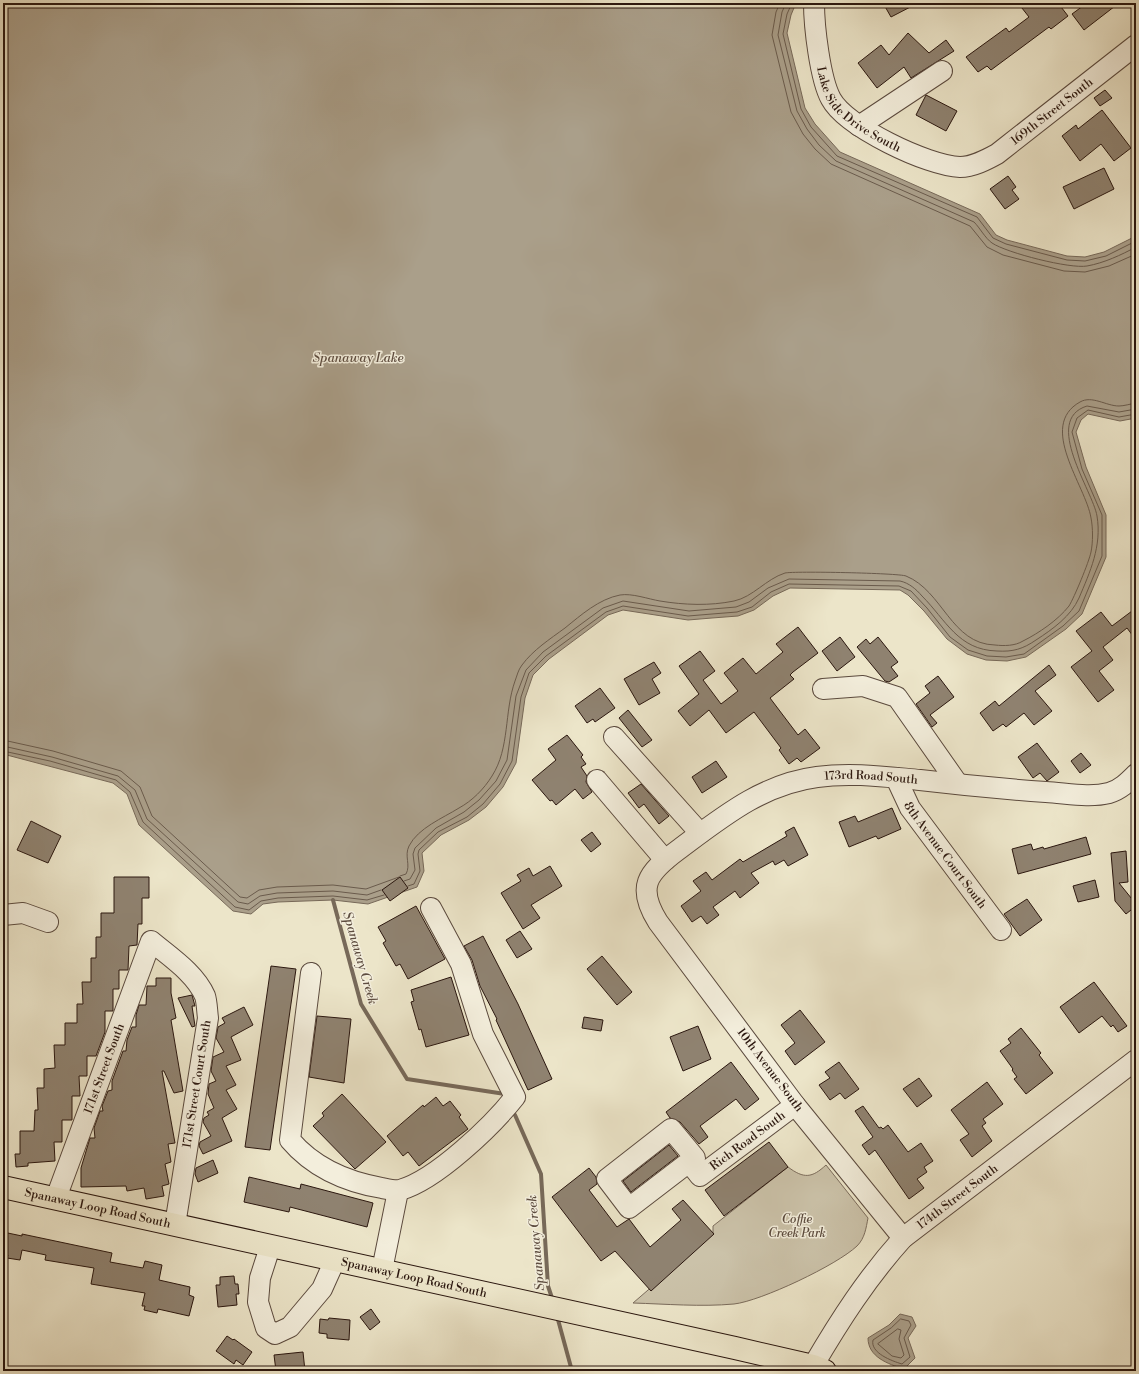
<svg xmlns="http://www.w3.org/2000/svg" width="1139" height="1374" font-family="'Libre Bodoni',serif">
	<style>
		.green { fill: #cbc2a9; stroke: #7b6c5c }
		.water { fill: #aa9f8a; stroke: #776959 }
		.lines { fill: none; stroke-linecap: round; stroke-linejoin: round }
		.shore { stroke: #6a5b4c; stroke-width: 1 }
		.stream { stroke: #776959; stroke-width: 4 }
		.building { fill: #8f8270; stroke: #2b170f }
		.minor-casing { stroke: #5b4a3e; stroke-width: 22 }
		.major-casing { stroke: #2b170f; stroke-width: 24 }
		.minor { stroke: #f3eedc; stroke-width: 20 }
		.major { stroke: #ece5c9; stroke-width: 22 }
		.labels { text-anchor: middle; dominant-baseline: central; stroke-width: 3; stroke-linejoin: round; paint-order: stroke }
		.street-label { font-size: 12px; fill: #2b170f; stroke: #f3eedc }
		.park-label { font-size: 12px; font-style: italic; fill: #5b4a3d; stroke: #f3eedc }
		.water-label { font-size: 13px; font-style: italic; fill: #5e4d40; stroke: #f3eedc }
	</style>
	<rect width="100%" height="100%" fill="#ece5c9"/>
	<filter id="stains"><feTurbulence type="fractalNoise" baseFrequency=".005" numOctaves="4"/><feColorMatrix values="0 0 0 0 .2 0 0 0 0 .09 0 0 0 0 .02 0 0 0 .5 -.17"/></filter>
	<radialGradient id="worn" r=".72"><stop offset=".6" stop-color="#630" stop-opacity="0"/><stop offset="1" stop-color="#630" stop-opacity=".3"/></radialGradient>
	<path class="green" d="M826,1165l42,53c-2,10 -3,20 -11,28 -20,19 -96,55 -123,58 -33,3 -68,0 -101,-1l80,-69v-8l75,-59c16,12 24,11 38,-2z"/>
	<g class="water">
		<polygon points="3,3 796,3 791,15 787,33 805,108 815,124 840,152 980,214 996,235 1007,240 1067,256 1085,257 1104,252 1136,236 1136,418 1120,421 1088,414 1081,420 1076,432 1086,467 1106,515 1106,557 1082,614 1066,629 1026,657 1007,661 986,660 967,654 947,639 924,611 908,595 900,590 790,588 773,596 754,610 738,616 712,618 688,620 623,610 608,615 549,659 533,675 525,698 516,763 503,787 486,807 469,820 441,835 422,853 424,871 417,887 368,904 333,900 278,902 263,904 251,914 233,911 139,825 127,794 113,783 3,754"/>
		<path d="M900,1314l12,3 4,9 -8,12 7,20 -11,11c-16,-5 -36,-12 -36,-31l21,-13z"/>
	</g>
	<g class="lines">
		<g class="shore">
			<polyline points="780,3 776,12 772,35 791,112 803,134 815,149 831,164 970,226 987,247 1003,255 1064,271 1085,272 1109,266 1136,254"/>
			<path d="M786,3l-4,9 -4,23 19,76 10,18 12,16 17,16 138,61c6,6 11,16 18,21 15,10 78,26 95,23 17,-3 34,-11 49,-19"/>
			<polyline points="792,3 787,14 783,34 801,109 811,127 837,156 977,217 993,238 1006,244 1067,260 1085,261 1106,256 1136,241"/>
			<polyline points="3,740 53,751 121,771 140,787 152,816 240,897 247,898 259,890 277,887 333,885 366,889 399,877"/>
			<polyline points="3,746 52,757 118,776 135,790 147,819 238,902 248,904 260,896 277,893 333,891 367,895 381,890"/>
			<polyline points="3,751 50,761 116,780 130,792 143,822 235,907 249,910 261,901 278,898 333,896 367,900 384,895"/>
			<path d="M400,876l6,-2c5,-9 -2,-18 3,-28 9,-18 34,-28 50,-38 13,-7 25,-19 33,-32 18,-28 12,-64 23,-95 2,-5 3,-11 7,-16 11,-15 28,-26 43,-37 16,-13 34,-29 55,-33 12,-2 28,4 40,6 24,4 50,5 74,0 19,-4 32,-22 51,-28 9,-2 113,0 121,3 37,15 45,68 89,69 9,1 20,1 28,-4 16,-8 35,-21 46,-35 5,-8 20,-44 22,-54 2,-10 2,-24 0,-34 -5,-32 -54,-92 -11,-116 12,-7 26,4 39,4 5,0 11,-2 17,-3"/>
			<path d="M404,881l6,-2 5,-9 -2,-16 2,-6 21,-20 28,-16 15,-12 17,-19 11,-21 9,-64 10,-26 17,-18 60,-44 20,-7 66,10 47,-4 13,-5 19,-14 21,-9 111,2c9,2 16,8 22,15 24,24 36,54 75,55 16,1 26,-2 39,-11 17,-11 35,-24 43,-42 11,-26 23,-52 18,-82 -4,-25 -55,-96 -10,-110l32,6 17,-3"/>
			<polyline points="408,886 414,884 420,871 418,854 419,850 438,832 467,817 483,804 500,784 512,761 521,697 529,673 546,656 606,612 623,606 688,616 712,614 737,612 752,607 771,592 789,584 899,586 911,591 927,608 950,637 968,650 987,656 1006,657 1024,654 1063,626 1079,611 1102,556 1102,515 1082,469 1072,432 1077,418 1088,410 1119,417 1136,414"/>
			<path d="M901,1319l8,2 2,4 -7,13 6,19 -8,7c-10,-3 -32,-11 -29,-24l18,-12z"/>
			<polygon points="898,1329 901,1330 899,1339 904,1355 901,1358 892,1356 878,1344"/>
		</g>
		<g class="stream">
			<polyline points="333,900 361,1004 407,1079 505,1094"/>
			<polyline points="515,1115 541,1174 548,1286 553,1301"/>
			<polyline points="557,1316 572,1371"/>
		</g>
	</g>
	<g class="building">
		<polygon points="883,3 918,3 891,17"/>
		<polygon points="1018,3 1058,3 1068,16 1051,29 1049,27 991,70 987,66 978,72 966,57 1006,28 1009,32 1029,17"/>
		<polygon points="1087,3 1119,3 1084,30 1072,14"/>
		<polygon points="908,33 929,53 946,40 954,51 911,78 904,67 877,88 858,63 881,45 889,55"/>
		<polygon points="1105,90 1112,98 1100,106 1094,98"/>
		<polygon points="926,95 957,111 946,131 916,115"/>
		<polygon points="1102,110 1131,148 1114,161 1101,144 1080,161 1062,136 1076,125 1078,129"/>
		<polygon points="1104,168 1114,189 1074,209 1063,187"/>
		<polygon points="1008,176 1016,187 1012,190 1019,199 1005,209 990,189"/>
		<polygon points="1136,608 1136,640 1127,628 1103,647 1113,660 1099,671 1114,690 1098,702 1071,667 1092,651 1076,631 1101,612 1112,626"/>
		<polygon points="798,627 818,653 793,672 790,675 794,679 770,698 798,735 805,729 820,748 801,762 797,758 789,764 779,750 781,748 754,712 726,733 709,710 690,726 678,711 699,694 679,666 700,651 715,671 703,680 721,704 738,691 724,673 743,658 756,674 783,652 776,644"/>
		<polygon points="840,637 855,657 837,671 822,651"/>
		<polygon points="878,637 898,662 891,667 898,676 889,682 885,681 857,647 866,639 870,644"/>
		<polygon points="654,662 661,673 652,679 660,693 639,705 624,679"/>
		<polygon points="1049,665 1056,675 1035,691 1052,711 1034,725 1024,713 1006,727 1003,724 993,731 980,713 995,701 999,706"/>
		<polygon points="938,676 954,697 930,715 937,723 932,727 916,704 930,693 925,686"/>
		<polygon points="600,688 615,708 595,722 593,719 587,723 575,706"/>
		<polygon points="628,710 652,740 642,747 619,718"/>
		<polygon points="567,735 583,755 581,757 586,764 581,767 587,776 586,782 592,792 583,799 575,789 556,805 552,800 550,801 532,780 556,760 548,749"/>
		<polygon points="1037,743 1059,772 1047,781 1040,773 1033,778 1018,757"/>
		<polygon points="1081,753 1091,765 1080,773 1071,761"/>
		<polygon points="716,761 727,777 702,793 692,777"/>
		<polygon points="641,784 669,816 659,824 644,804 639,808 628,793"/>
		<polygon points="892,808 901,829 878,839 876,836 849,847 839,822 855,816 858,822"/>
		<polygon points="31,821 61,836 48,863 17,850"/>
		<polygon points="794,827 808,855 788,866 784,860 775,865 773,861 751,873 759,883 740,898 735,891 713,907 719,915 707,924 701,916 692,922 681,906 701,891 693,881 706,872 712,880 740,859 743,862 787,836 785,832"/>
		<polygon points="592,832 601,844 591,852 581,840"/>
		<polygon points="1086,837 1091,854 1018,874 1012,849 1031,844 1033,850 1043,847 1044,849"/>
		<polygon points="1126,851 1128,882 1119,883 1136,904 1136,906 1126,914 1115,901 1111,853"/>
		<polygon points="550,866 562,886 531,905 540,918 523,929 501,893 521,881 517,875 529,868 533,876"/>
		<polygon points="114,877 149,877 149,898 142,898 142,924 138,924 137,945 129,946 128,970 119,970 119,989 113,989 113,1011 105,1011 105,1032 96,1056 87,1056 87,1076 79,1076 80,1096 72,1096 72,1120 62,1120 62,1142 54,1142 55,1161 28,1163 28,1166 16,1167 15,1154 20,1154 20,1131 34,1131 35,1110 38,1110 37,1088 44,1088 44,1069 55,1068 54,1045 65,1045 65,1023 77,1023 77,1004 83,1004 82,982 91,982 91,958 96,958 96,937 101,937 101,913 114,913"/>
		<polygon points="400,877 408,888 390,901 382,890"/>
		<polygon points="1095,880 1099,897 1078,902 1073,886"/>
		<polygon points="1027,899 1042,920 1020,936 1004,914"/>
		<polygon points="416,906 445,959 408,979 400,964 396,966 383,943 386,941 378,927"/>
		<polygon points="520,931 532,949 517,958 506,940"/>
		<polygon points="483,936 518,1004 552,1079 528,1090 496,1020 497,1019 480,986 472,960 464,946"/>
		<polygon points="602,956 632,992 617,1005 587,969"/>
		<polygon points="271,966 296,969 270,1150 245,1147"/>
		<polygon points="451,977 469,1035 426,1047 421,1029 419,1030 411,1002 414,1001 411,990"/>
		<polygon points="156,978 171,978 171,993 176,1018 171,1020 183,1091 174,1093 164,1071 162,1071 175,1143 168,1144 171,1162 165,1164 169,1184 162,1186 164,1196 146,1199 144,1188 127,1191 126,1186 81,1187 81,1168 90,1138 95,1138 94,1128 100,1111 103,1111 102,1106 108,1091 112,1090 112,1081 123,1051 126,1051 127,1040 132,1027 136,1027 136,1015 139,1005 146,1005 147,986 156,986"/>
		<polygon points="1094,982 1127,1026 1118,1032 1113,1025 1111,1027 1102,1016 1079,1033 1060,1007"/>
		<polygon points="192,995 195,1006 192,1006 195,1026 192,1027 178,998"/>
		<polygon points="244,1007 253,1025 231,1037 241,1060 226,1066 236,1085 226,1090 237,1109 222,1118 232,1141 203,1154 199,1146 200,1142 211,1136 203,1122 204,1118 209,1115 207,1112 214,1108 208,1094 209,1084 216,1081 211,1071 213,1057 224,1052 216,1038 218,1027 225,1023 222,1018"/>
		<polygon points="800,1010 825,1042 795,1065 785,1051 795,1043 781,1025"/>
		<polygon points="317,1016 351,1019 344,1083 309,1077"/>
		<polygon points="584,1017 603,1020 601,1031 582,1028"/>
		<polygon points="698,1026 711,1059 683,1071 670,1037"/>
		<polygon points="1021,1028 1041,1053 1039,1055 1053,1073 1026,1094 1014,1079 1017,1077 1012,1070 1013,1069 1000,1051 1011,1043 1008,1039"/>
		<polygon points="731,1062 759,1099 745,1110 736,1099 700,1126 708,1137 699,1144 680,1122 670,1118 666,1112"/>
		<polygon points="839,1062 859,1089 845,1099 840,1093 830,1100 819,1085 830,1078 825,1072"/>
		<polygon points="919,1078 932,1096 917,1107 903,1089"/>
		<polygon points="987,1082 1003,1104 983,1119 986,1123 982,1126 992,1141 972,1157 960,1140 969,1134 951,1110"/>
		<polygon points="342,1094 386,1142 355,1169 313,1126 324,1116 322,1113"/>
		<polygon points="436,1097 443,1106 450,1101 461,1115 459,1117 468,1129 419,1166 408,1152 403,1156 387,1136 423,1105 424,1107"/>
		<polygon points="863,1106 879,1128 881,1127 883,1129 888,1125 908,1152 921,1143 933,1161 924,1167 927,1172 917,1179 924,1188 909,1199 875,1150 869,1155 862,1145 873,1137 855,1111"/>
		<polygon points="769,1142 788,1167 724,1216 705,1190"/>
		<polygon points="669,1145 678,1156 631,1192 623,1181"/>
		<polygon points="213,1160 218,1173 198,1182 195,1174 196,1168"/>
		<polygon points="589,1168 596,1177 597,1184 589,1190 617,1227 629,1219 650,1247 681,1220 672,1209 683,1200 714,1234 651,1291 615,1251 601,1261 552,1197"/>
		<polygon points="249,1177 300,1189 301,1184 373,1203 367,1227 290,1207 289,1212 244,1202"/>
		<polygon points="3,1232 22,1236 22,1234 112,1253 110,1262 143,1268 145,1261 162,1265 159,1280 190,1287 189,1295 194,1297 189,1316 158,1309 157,1313 144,1310 145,1306 142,1306 145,1293 91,1284 94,1268 45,1260 46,1255 22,1250 20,1260 7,1258 8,1255 3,1254"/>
		<polygon points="234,1276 235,1284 238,1284 239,1294 236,1294 237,1305 218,1307 216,1285 220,1285 220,1277"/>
		<polygon points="371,1309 380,1322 370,1330 360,1317"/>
		<polygon points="329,1318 350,1320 349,1340 327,1338 327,1334 319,1333 320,1319 328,1320"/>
		<polygon points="227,1336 233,1340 234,1339 252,1352 243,1365 236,1360 234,1364 216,1351"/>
		<polygon points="303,1352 305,1371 276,1371 274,1355"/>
	</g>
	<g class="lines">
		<g class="minor-casing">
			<g id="minor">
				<path id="s1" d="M814,3c0,23 6,76 17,96 15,28 97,67 129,68 13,0 26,-7 37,-13l139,-109"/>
				<polyline points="859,126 942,71"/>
				<polyline points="823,689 863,686 897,697 958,784"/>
				<polyline points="614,737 700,833"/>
				<path id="s2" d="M896,778l14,30 91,122"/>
				<polyline points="597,780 665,860"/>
				<polyline points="3,915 23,913 48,922"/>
				<path d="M311,973l-21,167c23,27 57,42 92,48 5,1 13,3 18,2 36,-10 92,-64 115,-93l-32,-63 -22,-70 -30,-56"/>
				<path id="s3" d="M689,1162l-60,46 -22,-29 64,-50 24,29 -6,4 11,14 95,-71"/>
				<path id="s4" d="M56,1198l95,-257c19,16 44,32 54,55 2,6 2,15 3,22l-33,207"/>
				<path id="s5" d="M903,1238l-108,-133 -137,-183c-22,-35 -11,-49 20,-72 43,-32 84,-66 139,-73 34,-5 70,0 103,3 42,5 84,9 126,12 20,1 43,6 63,1 11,-3 19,-11 27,-19"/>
				<polyline points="270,1247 260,1278 258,1302 266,1328 275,1334 290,1327 322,1289 335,1260"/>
				<polyline points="382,1270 398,1191"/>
				<path id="s6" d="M813,1366c27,-46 54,-88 90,-128l233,-178"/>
			</g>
		</g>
		<g class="major-casing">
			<g id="major">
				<path id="s7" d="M3,1187l732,161 78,18 12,5"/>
			</g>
		</g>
		<use href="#minor" class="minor"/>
		<use href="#major" class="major"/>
	</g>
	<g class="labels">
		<g class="street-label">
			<text stroke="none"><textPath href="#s1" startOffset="124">Lake Side Drive South</textPath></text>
			<text stroke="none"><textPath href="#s1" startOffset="356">169th Street South</textPath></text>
			<text stroke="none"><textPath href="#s5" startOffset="700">173rd Road South</textPath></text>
			<text stroke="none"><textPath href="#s2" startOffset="92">8th Avenue Court South</textPath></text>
			<text stroke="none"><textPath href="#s4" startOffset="138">171st Street South</textPath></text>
			<text transform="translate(770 1070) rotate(53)">10th Avenue South</text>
			<text transform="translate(197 1084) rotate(-81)">171st Street Court South</text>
			<text stroke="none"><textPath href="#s3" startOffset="315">Rich Road South</textPath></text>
			<text stroke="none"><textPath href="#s6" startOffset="225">174th Street South</textPath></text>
			<text stroke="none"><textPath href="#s7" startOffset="97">Spanaway Loop Road South</textPath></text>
			<text stroke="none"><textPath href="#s7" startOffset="421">Spanaway Loop Road South</textPath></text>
		</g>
		<g class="park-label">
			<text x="797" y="1219">Coffie<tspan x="797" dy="14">Creek Park</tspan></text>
		</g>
		<g class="water-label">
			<text x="358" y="358">Spanaway Lake</text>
			<text transform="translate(360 958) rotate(74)">Spanaway Creek</text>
			<text transform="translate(536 1243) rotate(-95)">Spanaway Creek</text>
		</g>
	</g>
	<rect width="1139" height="1374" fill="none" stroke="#ece5c9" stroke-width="16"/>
	<rect x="4" y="4" width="1131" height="1366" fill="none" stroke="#2b170f" stroke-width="2"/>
	<rect x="8" y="8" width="1123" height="1358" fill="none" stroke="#2b170f"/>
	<rect width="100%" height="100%" filter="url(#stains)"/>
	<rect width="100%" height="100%" fill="url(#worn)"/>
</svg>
